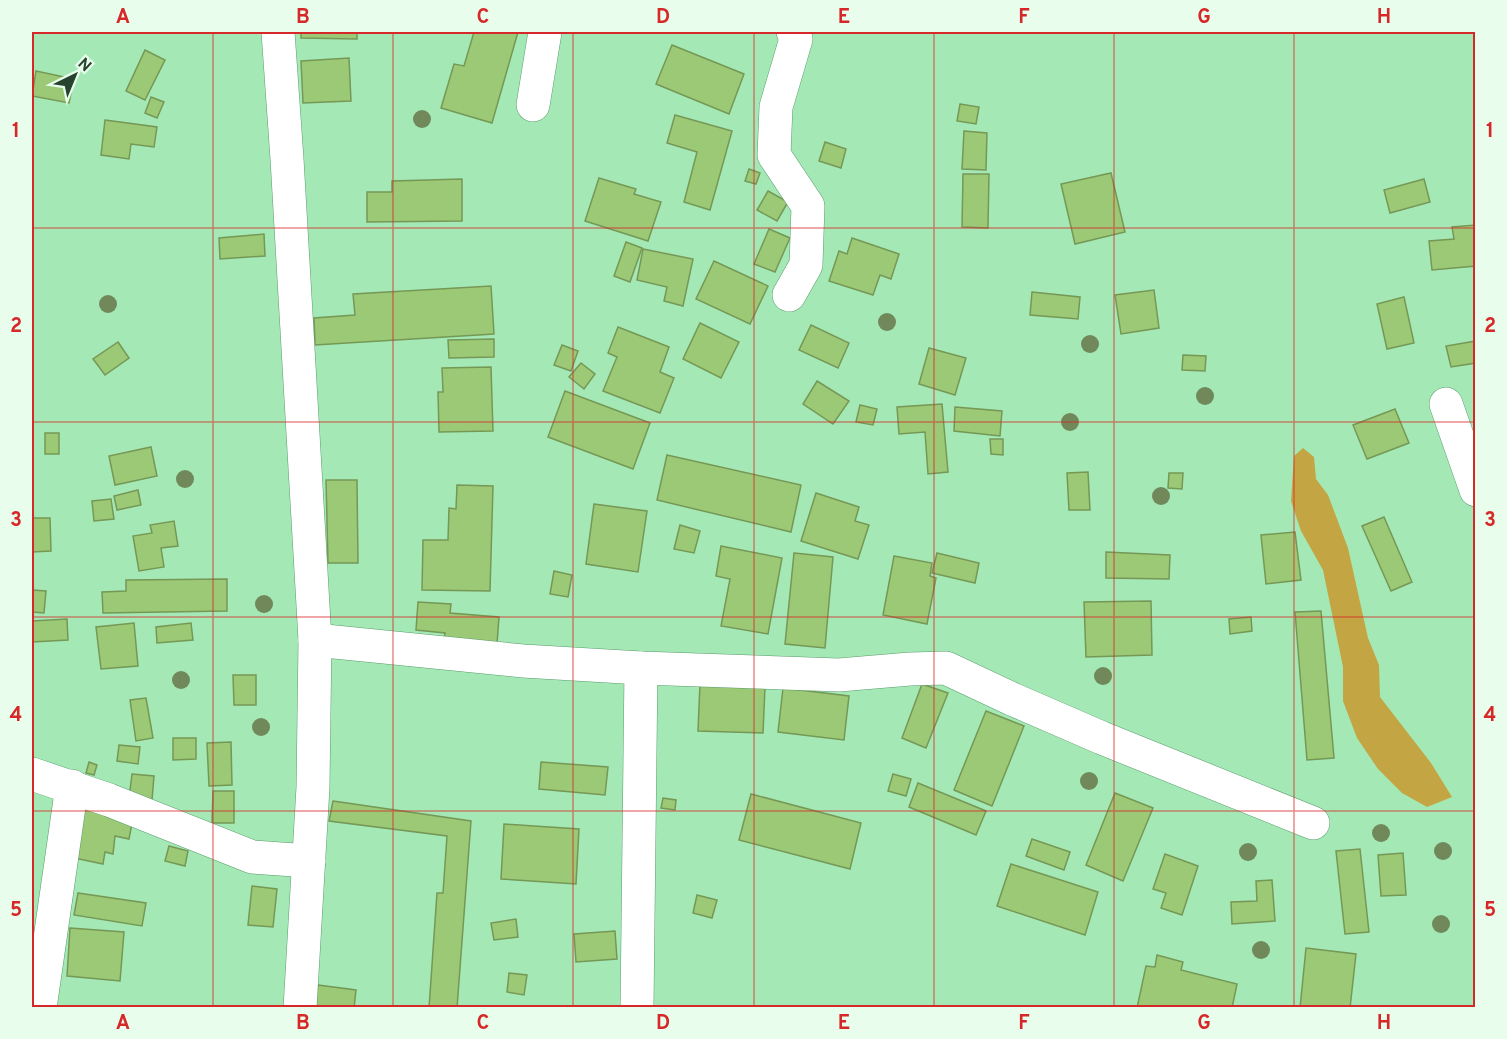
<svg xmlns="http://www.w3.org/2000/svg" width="1507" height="1039" font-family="Overpass,sans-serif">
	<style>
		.forest { fill: #c3a543 }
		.building { fill: #9cc975; stroke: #759856; stroke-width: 1.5 }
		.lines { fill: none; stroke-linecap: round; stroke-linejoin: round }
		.minor-casing { stroke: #599c6c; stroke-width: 34 }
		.minor { stroke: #fff; stroke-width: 33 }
		.tree { fill: #70885a }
		.grid { fill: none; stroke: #d62828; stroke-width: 1.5; stroke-opacity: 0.55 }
		.neatline { fill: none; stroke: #d62828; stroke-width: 2 }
		.grid-label { font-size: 20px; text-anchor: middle; font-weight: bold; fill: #d62828 }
	</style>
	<rect width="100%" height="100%" fill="#a4e9b5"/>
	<polygon class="forest" points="1303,448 1314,457 1316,479 1328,495 1348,548 1368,638 1379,665 1380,697 1431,763 1452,797 1427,807 1402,793 1378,769 1357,738 1343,701 1343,667 1323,570 1301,531 1291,501 1294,456"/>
	<g class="building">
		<polygon points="301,32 357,32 357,39 301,38"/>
		<polygon points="474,32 518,32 492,123 441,108 454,64 464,66"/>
		<polygon points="672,45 744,74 729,114 656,84"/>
		<polygon points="145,50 165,60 145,100 126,91"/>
		<polygon points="349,58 351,101 303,103 301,61"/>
		<polygon points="36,71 74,79 69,103 32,96"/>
		<polygon points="151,97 164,102 157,118 145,113"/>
		<polygon points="960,104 979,107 976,124 957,121"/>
		<polygon points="675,115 732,131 710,210 684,202 697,152 667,143"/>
		<polygon points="105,120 157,127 154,147 131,144 129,159 101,155"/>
		<polygon points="964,131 987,133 986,170 962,169"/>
		<polygon points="825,142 846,149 841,168 819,161"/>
		<polygon points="749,169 760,173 756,184 745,181"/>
		<polygon points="1111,173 1125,232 1075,244 1061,184"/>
		<polygon points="963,174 989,174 988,228 962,227"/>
		<polygon points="599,178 636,189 634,194 661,202 648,241 585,221"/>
		<polygon points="462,179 462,221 367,222 367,192 392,192 392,181"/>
		<polygon points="1424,179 1430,202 1390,213 1384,190"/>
		<polygon points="768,191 788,202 777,221 757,210"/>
		<polygon points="1476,225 1476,266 1432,270 1429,241 1454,239 1452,227"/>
		<polygon points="769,229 790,238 775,272 754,264"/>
		<polygon points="264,234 265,256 220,259 219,238"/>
		<polygon points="852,238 899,254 891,279 880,275 873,295 829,281 839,251 847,254"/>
		<polygon points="626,242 642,248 630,282 614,276"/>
		<polygon points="643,249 693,259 683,306 664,301 667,287 637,280"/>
		<polygon points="714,261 768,286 750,324 696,299"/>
		<polygon points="491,286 494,334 315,345 314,318 355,315 353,294"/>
		<polygon points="1154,290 1159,328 1121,334 1115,295"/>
		<polygon points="1032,292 1080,297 1078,319 1030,315"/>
		<polygon points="1404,297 1414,343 1387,349 1377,304"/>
		<polygon points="700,323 739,342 721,378 683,359"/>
		<polygon points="811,325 849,343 838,368 799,350"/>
		<polygon points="618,327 669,347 660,372 674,378 660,413 603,391 617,357 608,353"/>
		<polygon points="494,339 494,357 449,358 448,340"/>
		<polygon points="1476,341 1476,363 1451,367 1446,346"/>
		<polygon points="118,342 129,358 105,375 93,359"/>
		<polygon points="562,345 578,351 571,371 554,365"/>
		<polygon points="929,348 966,358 955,395 919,384"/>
		<polygon points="1183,355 1206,356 1205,371 1182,370"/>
		<polygon points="581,363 595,374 584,389 569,377"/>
		<polygon points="491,367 493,431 439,432 438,392 443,392 442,368"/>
		<polygon points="817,381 849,401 833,424 803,404"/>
		<polygon points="565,391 650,423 633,469 548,437"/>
		<polygon points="942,404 948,472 928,474 925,432 899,434 897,407"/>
		<polygon points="860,405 877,409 873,425 856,422"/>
		<polygon points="955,407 1002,411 1000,436 954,431"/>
		<polygon points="1395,409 1409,443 1367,459 1353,425"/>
		<rect x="45" y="433" width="14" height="21"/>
		<polygon points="990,439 1003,439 1003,455 991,454"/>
		<polygon points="151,447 157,476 115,485 109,456"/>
		<polygon points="667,455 801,485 791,532 657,500"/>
		<polygon points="1088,472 1090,510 1069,510 1067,473"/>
		<polygon points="1169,473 1183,473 1182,489 1168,488"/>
		<polygon points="326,480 357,480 358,563 328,563"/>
		<polygon points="457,485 493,486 490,591 422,590 423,540 448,540 449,508 456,509"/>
		<polygon points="138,490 141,505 117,510 114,496"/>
		<polygon points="816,493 859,507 855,521 869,525 858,559 801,541"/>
		<polygon points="111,499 114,519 94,521 92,501"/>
		<polygon points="594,504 647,511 638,572 586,564"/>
		<polygon points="1384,517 1412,582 1391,591 1362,526"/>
		<polygon points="32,518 50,518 51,551 32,552"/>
		<polygon points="174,521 178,546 161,548 164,567 139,571 133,536 152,533 150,525"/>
		<polygon points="680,525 700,531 694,553 674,549"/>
		<polygon points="1295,532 1301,580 1266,584 1261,535"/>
		<polygon points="721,546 782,558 768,634 721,626 730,579 716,576"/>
		<polygon points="1106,552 1170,555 1169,579 1106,578"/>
		<polygon points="794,553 833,557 825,648 785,644"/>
		<polygon points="937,553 979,563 975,583 932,573"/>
		<polygon points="894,556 932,563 930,576 936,578 927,624 883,615"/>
		<polygon points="554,571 572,575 568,597 550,594"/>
		<polygon points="227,579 227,611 103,613 102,592 126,591 126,580"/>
		<polygon points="32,590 46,591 44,613 32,612"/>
		<polygon points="1151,601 1152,655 1086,657 1084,602"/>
		<polygon points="418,602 451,604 450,613 499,617 497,644 444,640 445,633 416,630"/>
		<polygon points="1321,611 1334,758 1307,760 1295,612"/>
		<polygon points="1251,617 1252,631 1230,634 1229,619"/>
		<polygon points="67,619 68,640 32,642 32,621"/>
		<polygon points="134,623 138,666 101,669 96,627"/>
		<polygon points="191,623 193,640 157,643 156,627"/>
		<polygon points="233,675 256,675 256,705 234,705"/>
		<polygon points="700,684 765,687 763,733 698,731"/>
		<polygon points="922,684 948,693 926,748 902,738"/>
		<polygon points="783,688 849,696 844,740 778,732"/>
		<polygon points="146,698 153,738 136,741 130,700"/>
		<polygon points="986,711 1024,726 992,806 954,790"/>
		<polygon points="173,738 196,738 196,759 173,760"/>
		<polygon points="231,742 232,785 209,786 207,743"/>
		<polygon points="119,745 140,747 138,764 117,761"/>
		<polygon points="89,762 97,765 94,775 86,773"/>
		<polygon points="541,762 608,767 605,795 539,789"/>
		<polygon points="132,774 154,776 152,800 129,798"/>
		<polygon points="893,774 911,779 906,796 888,791"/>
		<polygon points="918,783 986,811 976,835 909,807"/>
		<polygon points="213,791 234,791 234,823 212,823"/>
		<polygon points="1115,793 1153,808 1123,881 1086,865"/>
		<polygon points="751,794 861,823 850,869 739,840"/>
		<polygon points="663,798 676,800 675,810 661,808"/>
		<polygon points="333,801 471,821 457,1008 429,1008 437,893 443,893 447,836 329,821"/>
		<polygon points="84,804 133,818 129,839 115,836 113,854 105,852 103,864 74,858"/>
		<polygon points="504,824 579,829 576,884 501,879"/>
		<polygon points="1032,839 1070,852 1064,870 1026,856"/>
		<polygon points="169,846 188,851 185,866 165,861"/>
		<polygon points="1360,849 1369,932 1345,934 1336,851"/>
		<polygon points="1403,853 1406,895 1381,896 1378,855"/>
		<polygon points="1165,854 1198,866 1182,915 1161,908 1166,893 1153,889"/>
		<polygon points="1011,864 1098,892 1085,935 997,906"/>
		<polygon points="1272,880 1275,921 1232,924 1231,902 1257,901 1256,881"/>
		<polygon points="252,886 277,889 273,927 248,925"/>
		<polygon points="78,893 146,903 142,926 74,915"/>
		<polygon points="697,895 717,900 712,918 693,913"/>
		<polygon points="516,919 518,937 494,940 491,923"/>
		<polygon points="70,928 124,932 120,981 67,976"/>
		<polygon points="615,931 617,959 576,962 574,934"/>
		<polygon points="1306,948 1356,954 1350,1008 1300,1008"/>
		<polygon points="1157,955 1183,962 1181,970 1237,984 1232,1008 1137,1008 1146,966 1155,967"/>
		<polygon points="509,973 527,975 524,995 507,992"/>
		<polygon points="318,985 356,990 354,1008 315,1008"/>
	</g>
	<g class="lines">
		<g class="minor-casing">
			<g id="minor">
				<polyline points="278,32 287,159 315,640 313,787 300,1008"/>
				<polyline points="533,105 545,32"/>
				<polyline points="789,295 806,265 808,206 774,155 776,107 796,39 793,32"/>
				<polyline points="1446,404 1476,490"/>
				<polyline points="315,640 523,661 641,668 839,675 910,669 946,668 1012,699 1102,738 1313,823"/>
				<polyline points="32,774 109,800 252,857 309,861"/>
				<polyline points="40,1008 72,786"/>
				<polyline points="637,1008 641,668"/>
			</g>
		</g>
		<use href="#minor" class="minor"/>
	</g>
	<g class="tree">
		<circle cx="422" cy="119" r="9"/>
		<circle cx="108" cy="304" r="9"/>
		<circle cx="887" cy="322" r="9"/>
		<circle cx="1090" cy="344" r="9"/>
		<circle cx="1205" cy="396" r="9"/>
		<circle cx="1070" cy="422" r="9"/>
		<circle cx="185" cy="479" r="9"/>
		<circle cx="1161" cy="496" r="9"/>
		<circle cx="264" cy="604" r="9"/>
		<circle cx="1103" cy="676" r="9"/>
		<circle cx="181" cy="680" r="9"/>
		<circle cx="261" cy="727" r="9"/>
		<circle cx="1089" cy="781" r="9"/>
		<circle cx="1381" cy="833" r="9"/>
		<circle cx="1443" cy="851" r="9"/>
		<circle cx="1248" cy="852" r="9"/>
		<circle cx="1441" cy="924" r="9"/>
		<circle cx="1261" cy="950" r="9"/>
	</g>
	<path class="grid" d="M213,32v976M393,32v976M573,32v976M754,32v976M934,32v976M1114,32v976M1294,32v976M32,228h1444M32,422h1444M32,617h1444M32,811h1444"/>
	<rect width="1507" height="1039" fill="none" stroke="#e9fded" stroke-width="66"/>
	<g transform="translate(75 75) rotate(43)" stroke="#e9fded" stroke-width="4.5" paint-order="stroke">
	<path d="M0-4.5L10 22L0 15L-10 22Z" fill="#26432e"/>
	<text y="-9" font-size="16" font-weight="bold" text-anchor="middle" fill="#26432e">N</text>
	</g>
	<rect x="33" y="33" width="1441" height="973" class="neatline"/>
	<g class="grid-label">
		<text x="123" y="23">A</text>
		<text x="303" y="23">B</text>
		<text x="483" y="23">C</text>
		<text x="663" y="23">D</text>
		<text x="844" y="23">E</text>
		<text x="1024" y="23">F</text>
		<text x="1204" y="23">G</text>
		<text x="1384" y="23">H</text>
		<text x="16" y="137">1</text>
		<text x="1490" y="137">1</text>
		<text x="16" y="332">2</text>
		<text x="1490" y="332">2</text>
		<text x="16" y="526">3</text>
		<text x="1490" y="526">3</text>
		<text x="16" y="721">4</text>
		<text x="1490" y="721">4</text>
		<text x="16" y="916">5</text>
		<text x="1490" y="916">5</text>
		<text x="123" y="1029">A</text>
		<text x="303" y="1029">B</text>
		<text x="483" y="1029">C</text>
		<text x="663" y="1029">D</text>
		<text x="844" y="1029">E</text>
		<text x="1024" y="1029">F</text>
		<text x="1204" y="1029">G</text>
		<text x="1384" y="1029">H</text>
	</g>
</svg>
